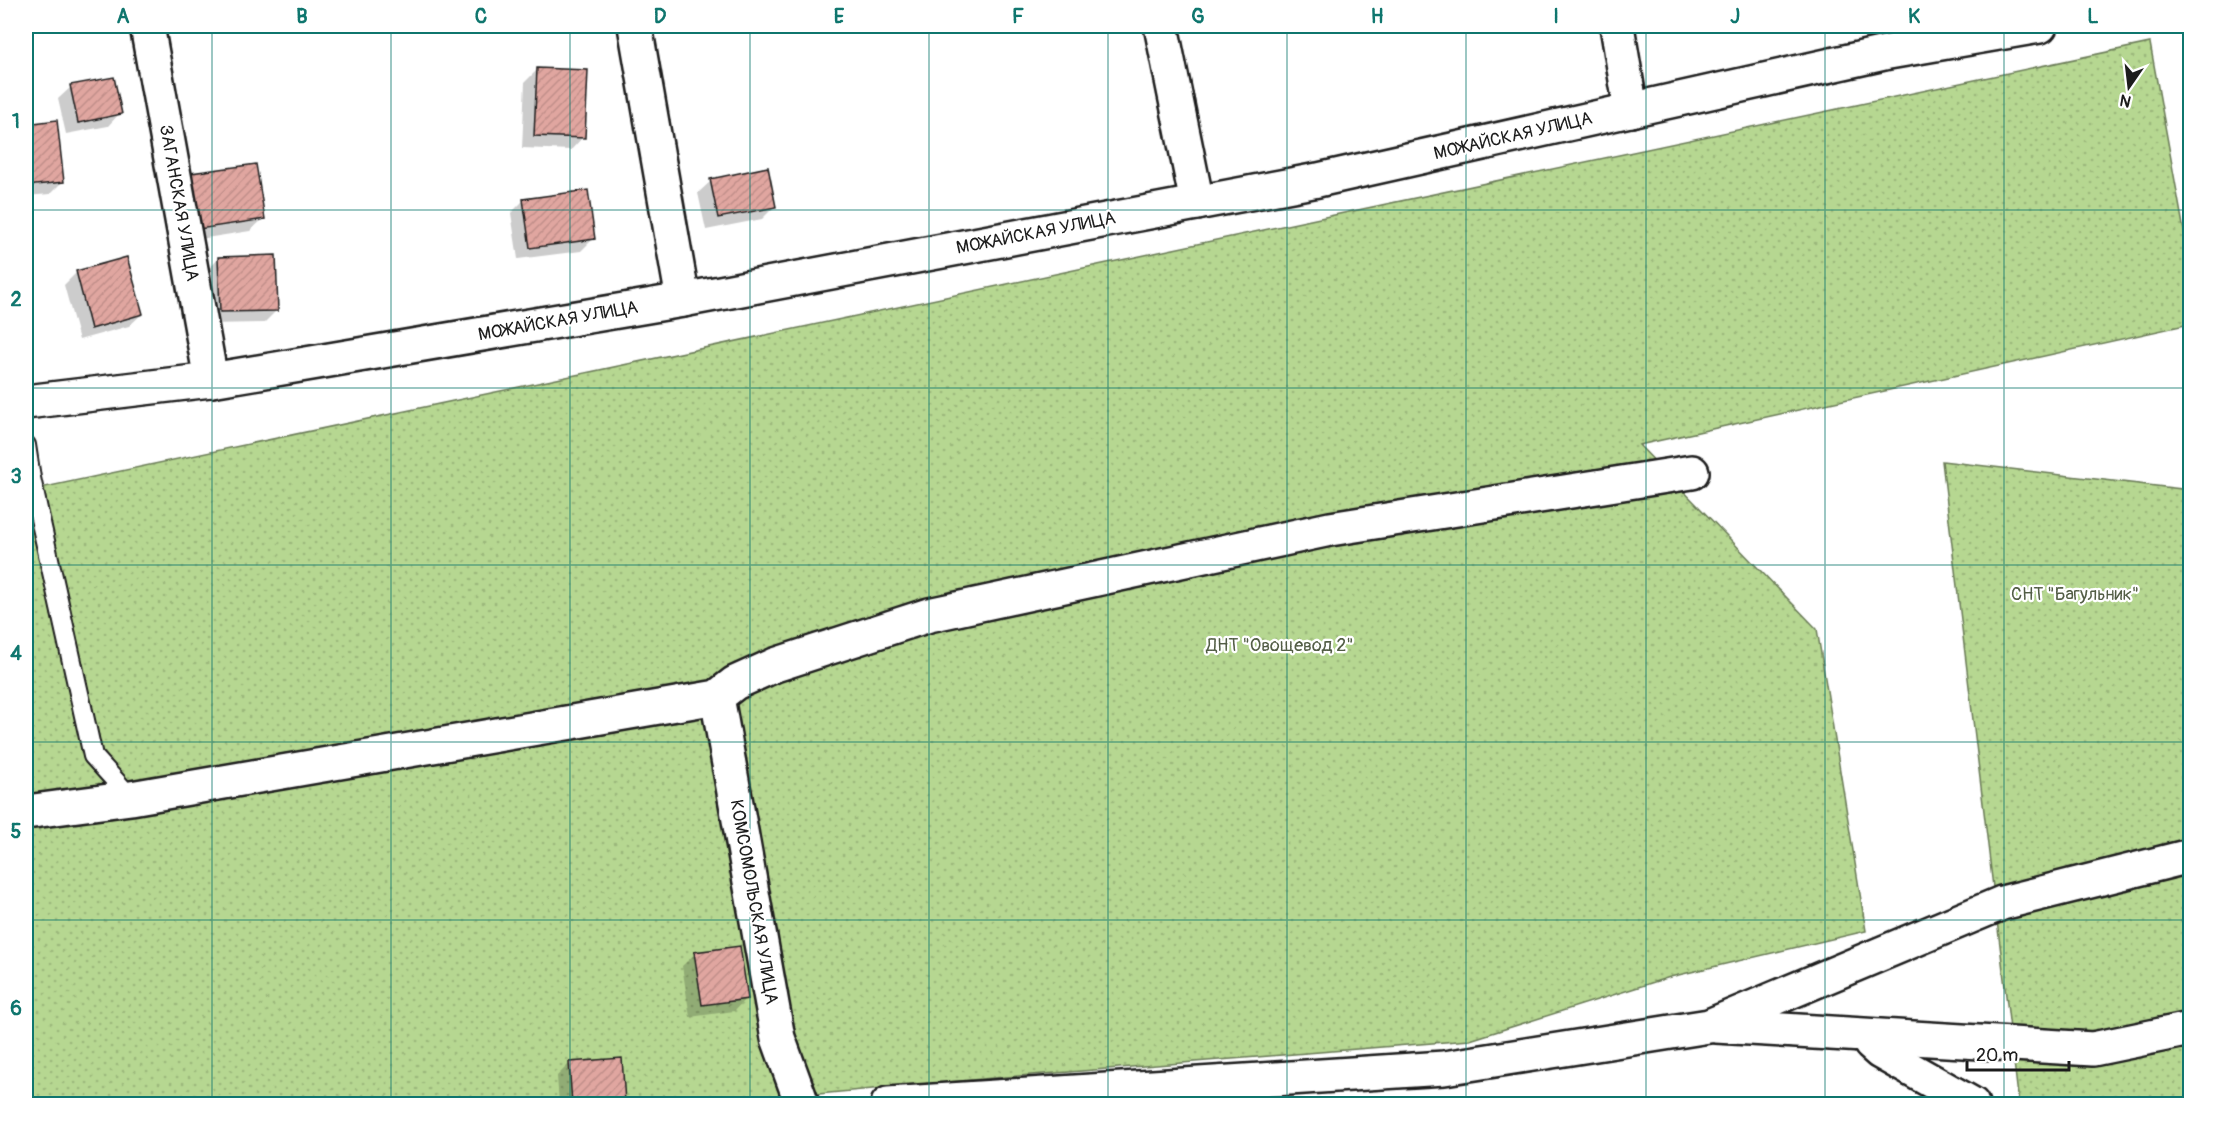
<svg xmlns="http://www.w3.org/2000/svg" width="2216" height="1130" font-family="Pangolin,sans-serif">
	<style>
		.garden { fill: url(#garden-dots); stroke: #697a56; stroke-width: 1.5 }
		.shadow { fill: #0003 }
		.building { fill: url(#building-hatch); stroke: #1c1c1c; stroke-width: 1.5 }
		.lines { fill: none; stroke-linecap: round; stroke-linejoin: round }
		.service-casing { stroke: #1c1c1c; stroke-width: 22 }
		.minor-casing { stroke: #1c1c1c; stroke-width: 38 }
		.service { stroke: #fff; stroke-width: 18 }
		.minor { stroke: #fff; stroke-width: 33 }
		.grid { fill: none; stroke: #0f766e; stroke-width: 1.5; stroke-opacity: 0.55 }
		.labels { text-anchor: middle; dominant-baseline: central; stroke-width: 4.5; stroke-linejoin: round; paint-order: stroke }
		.street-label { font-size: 18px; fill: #1c1c1c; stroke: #fff }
		.park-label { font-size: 18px; fill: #525d45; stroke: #fff }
		.neatline { fill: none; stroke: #0f766e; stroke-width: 2 }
		.grid-label { font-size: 20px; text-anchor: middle; font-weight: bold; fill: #0f766e }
	</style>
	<defs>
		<pattern id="garden-dots" width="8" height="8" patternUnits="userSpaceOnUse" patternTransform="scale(1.5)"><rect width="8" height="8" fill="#b6d791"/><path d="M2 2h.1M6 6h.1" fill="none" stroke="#9cb87c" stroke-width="1.8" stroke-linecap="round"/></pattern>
		<pattern id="building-hatch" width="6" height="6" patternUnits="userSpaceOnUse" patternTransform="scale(1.5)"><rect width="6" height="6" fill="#e0a6a0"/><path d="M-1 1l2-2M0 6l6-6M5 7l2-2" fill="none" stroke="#c08e89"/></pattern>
	</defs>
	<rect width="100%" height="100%" fill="#fff"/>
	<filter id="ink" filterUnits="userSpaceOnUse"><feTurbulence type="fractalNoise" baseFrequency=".0167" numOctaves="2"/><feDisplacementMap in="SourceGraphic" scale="12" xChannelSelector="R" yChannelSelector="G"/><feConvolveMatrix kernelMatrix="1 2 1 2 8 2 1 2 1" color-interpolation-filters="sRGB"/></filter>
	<g filter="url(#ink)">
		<g class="garden">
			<polygon points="2150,43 2190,264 2190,324 1639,445 1817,629 1866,931 1670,977 1470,1040 993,1078 709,1104 26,1104 26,491"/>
			<polygon points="1942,461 2190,490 2190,1104 2019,1104"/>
		</g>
		<g class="shadow">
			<polygon points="26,26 58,26 26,31"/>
			<polygon points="538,69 583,137 571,150 522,148 525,82"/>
			<polygon points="71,87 120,113 108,126 66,134 58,99"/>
			<polygon points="56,122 63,181 50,194 26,196 26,126"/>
			<polygon points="192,175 263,219 250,231 187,241 179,187"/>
			<polygon points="711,181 774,207 762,219 706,230 698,193"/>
			<polygon points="524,200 593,239 581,251 518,259 511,213"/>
			<polygon points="219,258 276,311 264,323 208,324 207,271"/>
			<polygon points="76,273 142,314 129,326 79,340 64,285"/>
			<polygon points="695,954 746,998 734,1011 690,1017 682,966"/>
			<polygon points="570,1063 623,1101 620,1104 559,1104 557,1076"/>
		</g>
		<g class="building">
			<polygon points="537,68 588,70 585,138 534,136"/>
			<polygon points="114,77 122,114 78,123 70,85"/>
			<polygon points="57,120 64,182 26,186 26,124"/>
			<polygon points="256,164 265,219 199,229 191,173"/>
			<polygon points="768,167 776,207 718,218 710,179"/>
			<polygon points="588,190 595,239 530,248 523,199"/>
			<polygon points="276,255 278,311 220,312 218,257"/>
			<polygon points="127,257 143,314 91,329 76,271"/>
			<polygon points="740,946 748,999 702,1005 694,952"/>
			<polygon points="622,1058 625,1102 572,1104 569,1062"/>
		</g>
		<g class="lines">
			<g class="service-casing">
				<polyline id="service" points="26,445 31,478 93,756 131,798"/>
			</g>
			<g class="minor-casing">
				<g id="minor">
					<polyline points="147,26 211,380"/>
					<polyline points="635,26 683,300"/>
					<polyline points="1161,26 1197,203"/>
					<polyline points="1617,26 1631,110"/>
					<polyline points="26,402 211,380 683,300 1318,180 1889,52 2040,26"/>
					<polyline points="717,697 778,1038 802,1104"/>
					<polyline points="26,812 131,798 717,697 735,683 775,665 929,615 1330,529 1692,472"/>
					<polyline points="1716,1026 2093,1049 2190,1029"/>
					<polyline points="1871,1036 1871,1044 1880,1052 1972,1104"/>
					<polyline points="888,1104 1444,1068 1709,1026 2002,903 2190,856"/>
				</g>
			</g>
			<use href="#service" class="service"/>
			<use href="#minor" class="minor"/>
		</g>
	</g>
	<path class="grid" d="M212,26v1078M391,26v1078M570,26v1078M750,26v1078M929,26v1078M1108,26v1078M1287,26v1078M1466,26v1078M1646,26v1078M1825,26v1078M2004,26v1078M26,210h2164M26,388h2164M26,565h2164M26,742h2164M26,920h2164"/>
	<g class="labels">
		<g class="street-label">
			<text transform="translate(1513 136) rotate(-13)">МОЖАЙСКАЯ УЛИЦА</text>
			<text transform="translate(179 203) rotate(80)">ЗАГАНСКАЯ УЛИЦА</text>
			<text transform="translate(1036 233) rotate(-11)">МОЖАЙСКАЯ УЛИЦА</text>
			<text transform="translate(558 321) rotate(-10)">МОЖАЙСКАЯ УЛИЦА</text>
			<text transform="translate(754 902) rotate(80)">КОМСОМОЛЬСКАЯ УЛИЦА</text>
		</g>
		<g class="park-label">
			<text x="2075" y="594">СНТ "Багульник"</text>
			<text x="1280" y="645">ДНТ "Овощевод 2"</text>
		</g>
	</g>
	<rect width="2216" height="1130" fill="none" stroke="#fff" stroke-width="66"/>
	<g transform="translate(2129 87) rotate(194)" stroke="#ffffff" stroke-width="4.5" paint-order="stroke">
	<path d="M0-4.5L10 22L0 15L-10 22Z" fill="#1c1c1c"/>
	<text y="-9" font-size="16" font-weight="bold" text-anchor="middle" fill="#1c1c1c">N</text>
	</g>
	<path d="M1967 1061v9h102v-9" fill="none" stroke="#1c1c1c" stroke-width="3"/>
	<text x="1976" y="1061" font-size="18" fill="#1c1c1c" stroke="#ffffff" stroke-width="4.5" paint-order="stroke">20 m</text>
	<rect x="33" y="33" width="2150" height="1064" class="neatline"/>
	<g class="grid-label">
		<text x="123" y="23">A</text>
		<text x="302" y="23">B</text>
		<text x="481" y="23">C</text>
		<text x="660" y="23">D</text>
		<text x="839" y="23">E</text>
		<text x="1018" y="23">F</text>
		<text x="1198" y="23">G</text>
		<text x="1377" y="23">H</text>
		<text x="1556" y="23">I</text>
		<text x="1735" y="23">J</text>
		<text x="1914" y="23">K</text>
		<text x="2093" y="23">L</text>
		<text x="16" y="128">1</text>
		<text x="16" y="306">2</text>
		<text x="16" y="483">3</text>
		<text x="16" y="660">4</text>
		<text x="16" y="838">5</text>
		<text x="16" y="1015">6</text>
	</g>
</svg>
